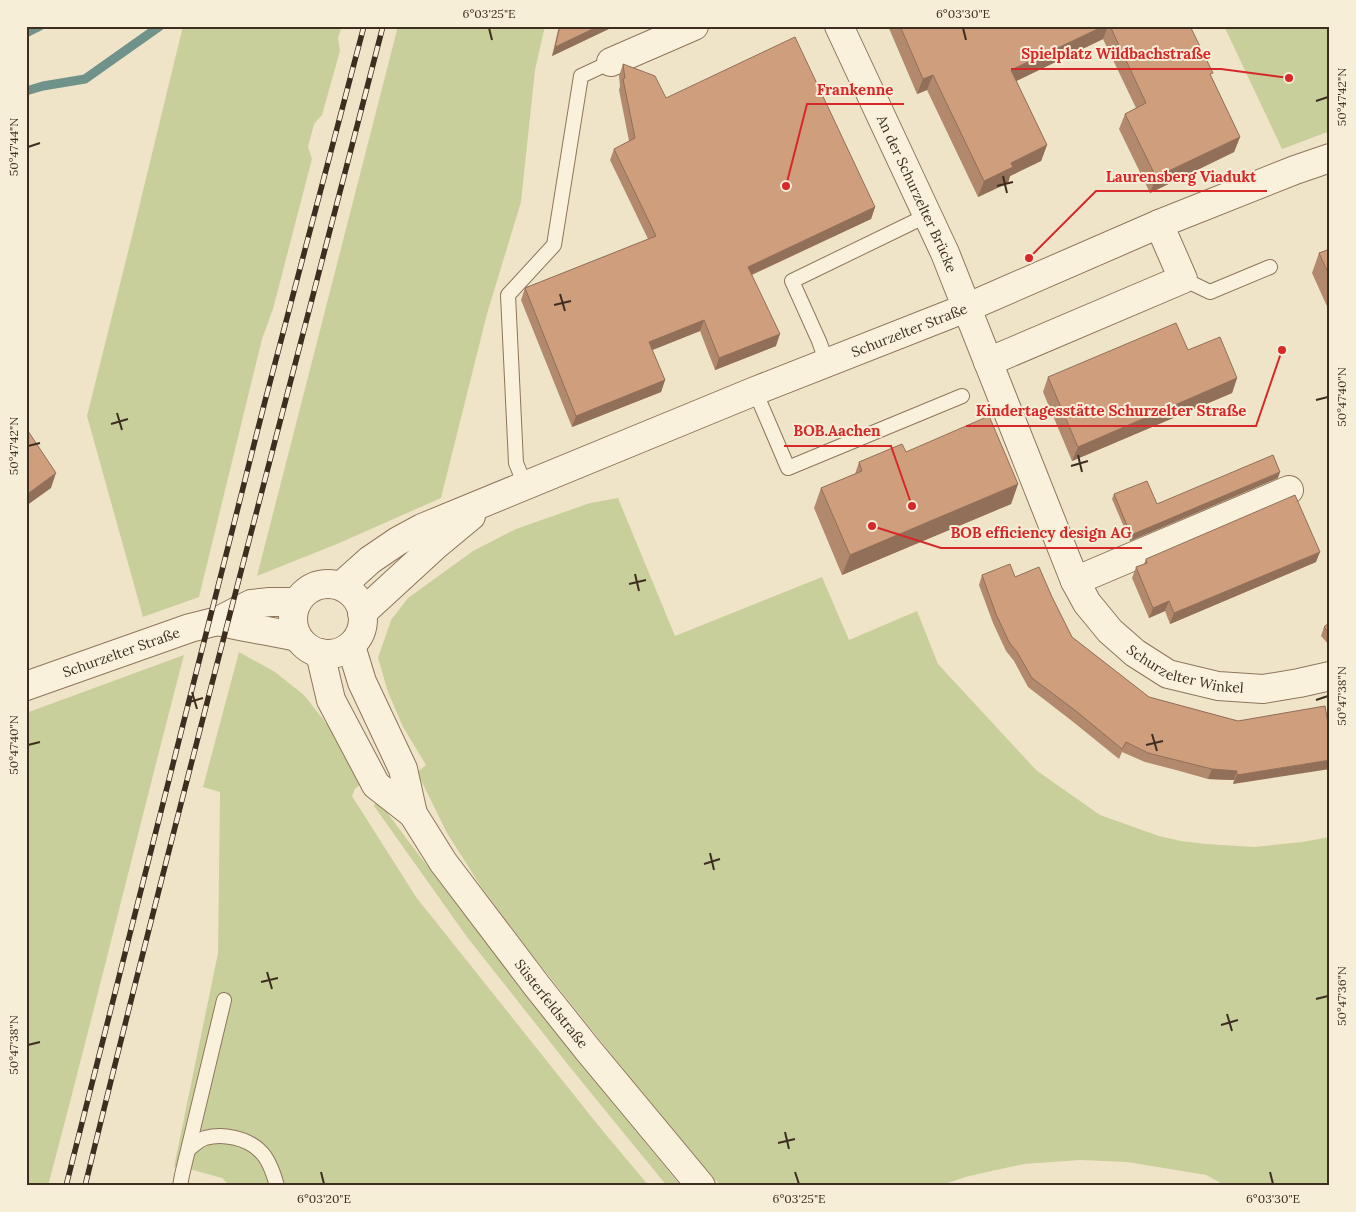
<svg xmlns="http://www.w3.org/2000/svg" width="1356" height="1212" font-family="Lora,serif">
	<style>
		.green { fill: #c9cf9b }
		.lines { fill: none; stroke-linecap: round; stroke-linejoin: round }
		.stream { stroke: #6f938a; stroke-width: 9 }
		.service-casing { stroke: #8d765c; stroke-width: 16 }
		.minor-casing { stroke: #8d765c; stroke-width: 30 }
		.tertiary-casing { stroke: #8d765c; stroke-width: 30 }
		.service { stroke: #faf1dc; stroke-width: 14 }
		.minor { stroke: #faf1dc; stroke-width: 28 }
		.tertiary { stroke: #faf1dc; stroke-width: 28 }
		.rail-casing { stroke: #3d2e20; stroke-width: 5.5 }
		.rail { stroke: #f7eed8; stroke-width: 4; stroke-dasharray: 11; stroke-linecap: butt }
		.wall { fill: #b2896c }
		.shaded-wall { fill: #916f58 }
		.building { fill: #cf9f7d; stroke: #916f58 }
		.ticks { fill: none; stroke: #3d2e20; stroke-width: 2 }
		.labels { text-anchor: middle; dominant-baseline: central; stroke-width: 4; stroke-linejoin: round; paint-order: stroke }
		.street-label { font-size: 14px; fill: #3d2e20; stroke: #f7eed8 }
		.leader { fill: none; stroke: #d62828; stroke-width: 2 }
		.callout-dot { fill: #d62828; stroke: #f7eed8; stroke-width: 2 }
		.callout-label { font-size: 15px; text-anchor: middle; font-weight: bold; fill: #d62828; stroke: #f7eed8; stroke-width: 4; stroke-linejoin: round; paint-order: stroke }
		.neatline { fill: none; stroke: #3d2e20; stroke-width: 2 }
		.ticks-label { font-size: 12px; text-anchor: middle; fill: #3d2e20 }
	</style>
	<rect width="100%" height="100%" fill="#f0e4c8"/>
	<g class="green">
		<polygon points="183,26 342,26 338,38 340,51 322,115 314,124 308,147 312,159 273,309 262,339 199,597 143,617 87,416 133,232"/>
		<polygon points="398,26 545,26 535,70 521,202 487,314 441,498 337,544 257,576"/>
		<polygon points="1224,26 1330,26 1330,131 1282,149"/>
		<polygon points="618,498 675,636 822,577 849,640 917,611 938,664 1036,770 1100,815 1159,836 1181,841 1206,844 1254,847 1302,842 1330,837 1330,1186 1226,1186 1206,1175 1127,1162 1080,1160 1024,1164 969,1176 938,1186 721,1186 672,1131 518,937 480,885 447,833 417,772 426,765 403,727 388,692 378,658 391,620 408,598 473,551 516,529 590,503"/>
		<polygon points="239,652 275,672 304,695 329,727 363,782 355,789 352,796 416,897 602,1130 649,1186 230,1186 222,1178 193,1170 174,1167 218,953 220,792 203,787"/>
		<path d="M184,655c-46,176 -89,354 -136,531h-22v-473z"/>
		<path d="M377,799c98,132 200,260 304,387h-14l-94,-115 -106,-134 -93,-131z"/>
	</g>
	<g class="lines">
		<g class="stream">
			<polyline points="26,33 40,26"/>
			<polyline points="26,91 43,86 85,79 160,26"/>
		</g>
		<g class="service-casing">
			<g id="service">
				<polyline points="1183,279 1210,292 1270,267"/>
				<polyline points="827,363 819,341 792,281 928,215"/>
				<polyline points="755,391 788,468 962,396"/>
				<polyline points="525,485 516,463 508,295 554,245 581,76 611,62"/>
				<path d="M189,1149c5,-4 10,-9 16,-11 18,-5 42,0 55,13 9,8 14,24 17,35"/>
				<polyline points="180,1186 182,1175 224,1000"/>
			</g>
		</g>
		<g class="minor-casing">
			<g id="minor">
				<path id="s1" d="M839,26l106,227 130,328 12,22 23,28 25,22 33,21 50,12 45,3 36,-6 31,-7"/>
				<polyline points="611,62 694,26"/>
				<polyline points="988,362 1183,279 1159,224"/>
				<polyline points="1075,581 1289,490"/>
				<path id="s2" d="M341,586l29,-26 28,-19 24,-13 333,-137 211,-83 193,-84 136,-54 35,-12"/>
				<polyline points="362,613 436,545 471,516"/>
			</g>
		</g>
		<g class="tertiary-casing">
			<g id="tertiary">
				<circle cx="328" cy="619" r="35"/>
				<path d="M218,621c26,7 53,10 79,16"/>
				<path id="s3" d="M351,646l11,36 41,87 10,45 30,48 94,124 51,64 113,136"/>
				<polyline points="320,653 331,700 376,785 413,814"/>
				<path id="s4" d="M26,686l164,-58 28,-7 33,-17 19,-2h27"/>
			</g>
		</g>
		<use href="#service" class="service"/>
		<use href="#minor" class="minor"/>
		<use href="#tertiary" class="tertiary"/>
		<g class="rail-casing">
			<g id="rail">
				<polyline points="66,1186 264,405 364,26"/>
				<path d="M85,1186c95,-388 198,-773 298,-1160"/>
			</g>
		</g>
		<use href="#rail" class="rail"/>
	</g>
	<g class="wall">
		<polygon points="559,26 615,26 552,56"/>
		<polygon points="888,26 1190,26 1211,77 1240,137 1234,152 1150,193 1119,129 1125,114 1136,108 1103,39 1016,81 1047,145 1041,161 1010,176 1008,183 978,197 927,90 917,94"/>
		<polygon points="623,64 666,98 875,207 871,219 752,275 776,346 715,370 700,331 652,350 665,380 661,392 572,427 521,300 525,288 648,239 610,160 614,149 629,141 619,90 620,86 619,76"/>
		<polygon points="1330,249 1330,313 1312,273 1319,253"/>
		<polygon points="1188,350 1237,378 1232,393 1072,461 1043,392 1048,377"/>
		<polygon points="906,452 1018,484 1011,504 842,575 814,508 821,488 855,474 859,462"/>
		<polygon points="1278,478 1130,541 1112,499 1114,494 1157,504"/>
		<polygon points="1146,559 1316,562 1170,624 1165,611 1149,618 1132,578 1136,567 1144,564"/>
		<polygon points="982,575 1015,577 1052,597 1072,637 1149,697 1238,721 1325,706 1233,784 1234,780 1208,779 1176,770 1145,762 1122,752 1119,759 1072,721 1028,687 1014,661 1006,651 993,623 979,585"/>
		<polygon points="1330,622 1330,646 1321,636 1324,627"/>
	</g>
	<g class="shaded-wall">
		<polygon points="599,26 615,26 552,56 555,47"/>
		<polygon points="1104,26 1108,26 1103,39 1006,86 1011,70"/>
		<polygon points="933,75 927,90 917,94 923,79"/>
		<polygon points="1240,137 1234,152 1150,193 1156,177"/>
		<polygon points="1047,145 1041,161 1010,176 1008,183 978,197 984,181 1011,163"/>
		<polygon points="875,207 871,219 744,278 748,267"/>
		<polygon points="704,320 700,331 645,353 649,342"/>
		<polygon points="780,334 776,346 715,370 719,358"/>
		<polygon points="1237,378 1232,393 1072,461 1078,447"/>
		<polygon points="665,380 661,392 572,427 576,416"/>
		<polygon points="1280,472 1278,478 1130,541 1131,535"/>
		<polygon points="56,473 51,488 26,506 26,495"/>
		<polygon points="1018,484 1011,504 842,575 850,555"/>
		<polygon points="1320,552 1316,562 1170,624 1174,613"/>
		<polygon points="1169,601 1165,611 1149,618 1153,608"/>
		<polygon points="1330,760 1330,769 1233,784 1237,775"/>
		<polygon points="1212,769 1237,771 1234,780 1208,779"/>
	</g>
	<g class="building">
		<polygon points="560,26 599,26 555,47"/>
		<polygon points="900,26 1104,26 1011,70 1047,145 1011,163 1013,167 984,181 933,75 923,79"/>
		<polygon points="1110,26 1190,26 1213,73 1210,74 1240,137 1156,177 1125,114 1146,103"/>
		<polygon points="795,37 875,207 748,267 780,334 719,358 704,320 649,342 665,380 576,416 525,288 656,236 614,149 635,138 623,79 625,78 623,64 655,76 666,98"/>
		<polygon points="1330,249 1330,277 1319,253"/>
		<polygon points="1176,323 1188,350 1220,337 1237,378 1078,447 1048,377"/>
		<polygon points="989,416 1018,484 850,555 821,488 862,471 859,462 902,444 906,452"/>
		<polygon points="26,428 56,473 26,495"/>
		<polygon points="1273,455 1280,472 1131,535 1114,494 1147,481 1157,504"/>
		<polygon points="1295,495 1320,552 1174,613 1169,601 1153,608 1136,567 1147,563 1146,559"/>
		<polygon points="1010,564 1015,577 1039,567 1052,597 1072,637 1149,697 1238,721 1325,706 1330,734 1330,760 1237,775 1237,771 1212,769 1148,753 1126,742 1122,749 1076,711 1032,678 1017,652 1009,642 996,614 982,575"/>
		<polygon points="1330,622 1330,634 1324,627"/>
	</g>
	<path class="ticks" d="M489,28l3,12M963,28l3,12M1316,101l12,-4M28,147l12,-4M1003,176l4,17M997,186l16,-4M560,294l5,17M554,305l17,-4M1316,400l12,-3M117,413l5,17M111,424l17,-5M28,446l12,-3M1078,455l4,17M1071,466l17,-5M635,574l4,17M629,584l17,-4M192,692l5,17M1316,700l12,-4M186,703l17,-5M1152,734l5,17M28,745l12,-3M1146,745l17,-4M710,853l4,17M704,864l16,-5M267,972l5,17M261,982l17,-4M1316,999l12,-3M1227,1014l5,17M1221,1025l17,-5M28,1045l12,-3M785,1132l4,17M778,1143l17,-4M321,1172l3,12M795,1172l4,12M1270,1172l3,12"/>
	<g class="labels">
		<g class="street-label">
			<text stroke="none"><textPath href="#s1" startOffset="185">An der Schurzelter Brücke</textPath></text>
			<text stroke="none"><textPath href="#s2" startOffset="626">Schurzelter Straße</textPath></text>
			<text stroke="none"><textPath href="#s4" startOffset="101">Schurzelter Straße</textPath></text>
			<text stroke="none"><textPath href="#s1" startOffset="752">Schurzelter Winkel</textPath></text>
			<text stroke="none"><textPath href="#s3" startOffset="415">Süsterfeldstraße</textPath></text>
		</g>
	</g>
	<path class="leader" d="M1289 78L1221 69H1011M786 186L807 104H904M1029 258L1096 191H1267M1282 350L1256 426H966M912 506L891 446H784M872 526L941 548H1142"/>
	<g class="callout-dot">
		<circle cx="1289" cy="78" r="5"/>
		<circle cx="786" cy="186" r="5"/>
		<circle cx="1029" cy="258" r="5"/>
		<circle cx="1282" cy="350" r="5"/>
		<circle cx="912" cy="506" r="5"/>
		<circle cx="872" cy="526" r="5"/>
	</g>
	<g class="callout-label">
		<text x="1116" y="59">Spielplatz Wildbachstraße</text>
		<text x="855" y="95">Frankenne</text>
		<text x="1181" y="182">Laurensberg Viadukt</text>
		<text x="1111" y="416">Kindertagesstätte Schurzelter Straße</text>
		<text x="837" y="436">BOB.Aachen</text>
		<text x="1041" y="538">BOB efficiency design AG</text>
	</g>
	<rect width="1356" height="1212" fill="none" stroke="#f7eed8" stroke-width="55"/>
	<rect x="28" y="28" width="1300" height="1156" class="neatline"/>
	<g class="ticks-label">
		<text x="489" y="18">6°03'25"E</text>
		<text x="963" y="18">6°03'30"E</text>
		<text transform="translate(1342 97) rotate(-90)" y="4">50°47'42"N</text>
		<text transform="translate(14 147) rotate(-90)" y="4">50°47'44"N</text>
		<text transform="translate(1342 397) rotate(-90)" y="4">50°47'40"N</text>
		<text transform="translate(14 446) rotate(-90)" y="4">50°47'42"N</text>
		<text transform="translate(1342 696) rotate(-90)" y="4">50°47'38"N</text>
		<text transform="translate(14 745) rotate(-90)" y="4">50°47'40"N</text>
		<text transform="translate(1342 996) rotate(-90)" y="4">50°47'36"N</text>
		<text transform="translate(14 1045) rotate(-90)" y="4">50°47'38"N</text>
		<text x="324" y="1203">6°03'20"E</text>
		<text x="799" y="1203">6°03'25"E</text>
		<text x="1273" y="1203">6°03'30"E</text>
	</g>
</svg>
